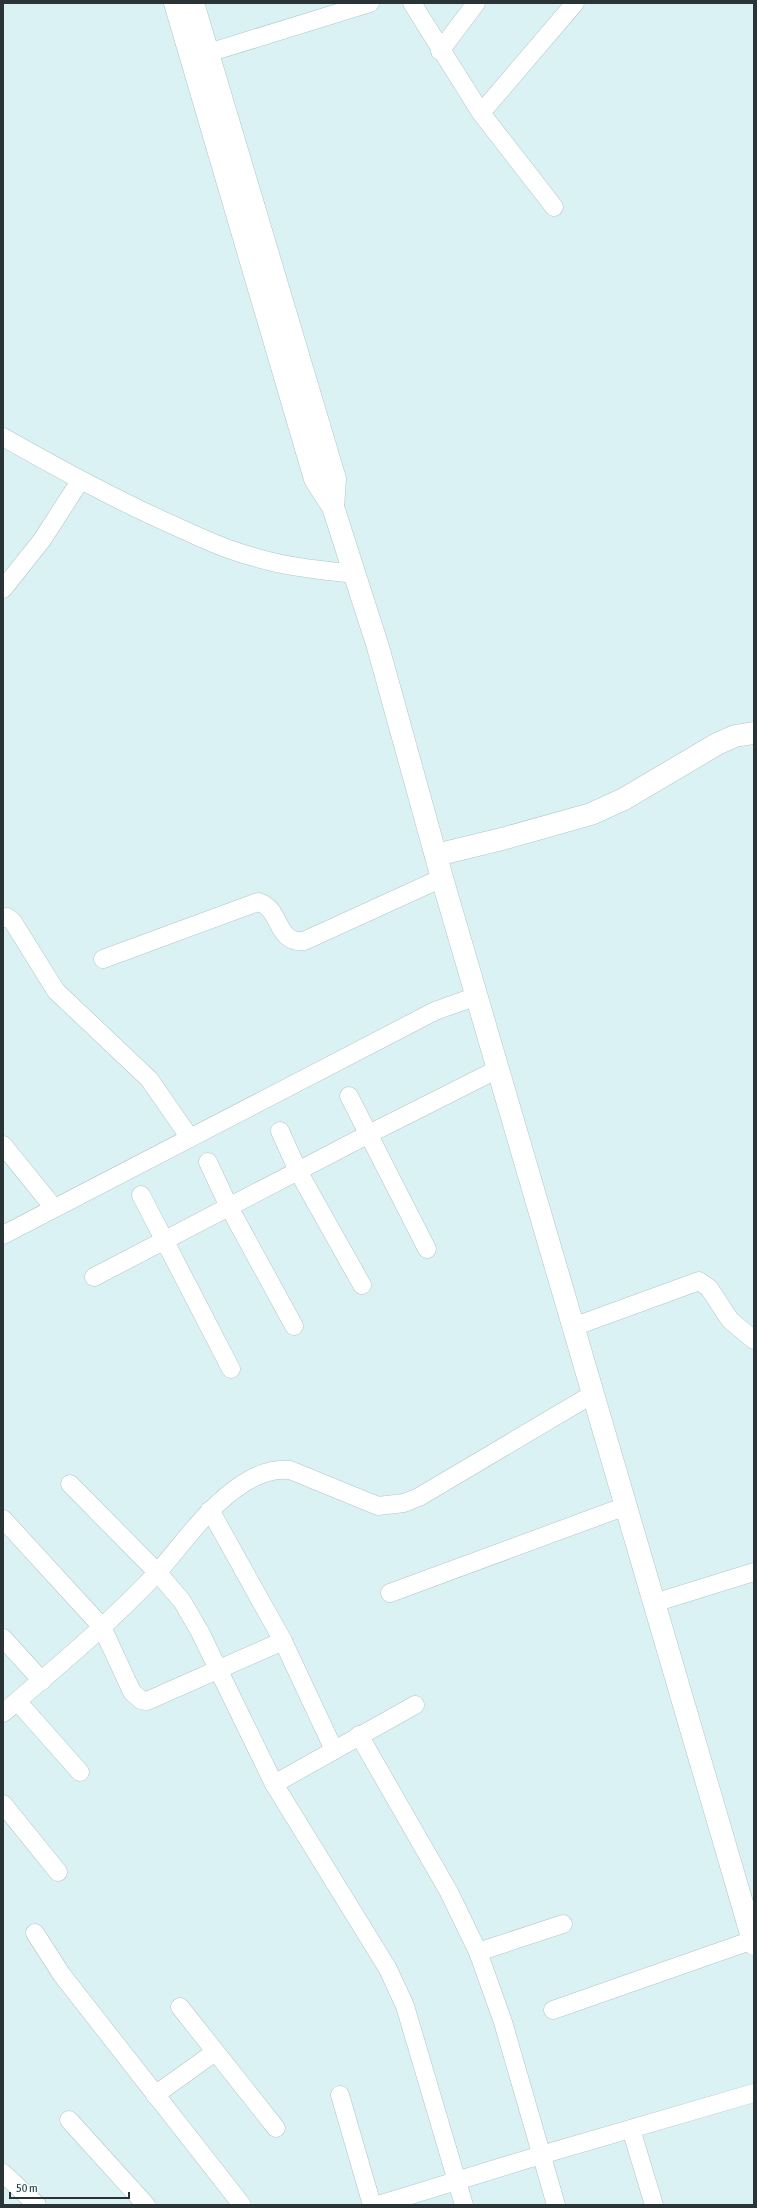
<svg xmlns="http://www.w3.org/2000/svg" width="757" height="2208" font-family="'Asap Condensed',sans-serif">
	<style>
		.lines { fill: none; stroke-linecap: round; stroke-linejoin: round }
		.minor-casing { stroke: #b0c5c9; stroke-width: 19 }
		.major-casing { stroke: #b0c5c9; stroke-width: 23 }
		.minor { stroke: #fff; stroke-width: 18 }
		.major { stroke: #fff; stroke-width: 22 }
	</style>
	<rect width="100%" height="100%" fill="#dbf2f5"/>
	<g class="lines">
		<g class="minor-casing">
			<g id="minor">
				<polyline points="412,3 481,113 554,207"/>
				<polyline points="440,51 476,3"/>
				<polyline points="208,53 370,3"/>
				<polyline points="481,113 575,3"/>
				<path d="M3,437c57,32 113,63 172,89 26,12 52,24 79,31 33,10 67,13 101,17"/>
				<polyline points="3,589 42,540 80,481"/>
				<polyline points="3,918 7,917 13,922 56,991 149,1079 190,1138"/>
				<path d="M103,959l155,-57c24,6 17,42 46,39l138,-63"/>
				<polyline points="349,1096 427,1249"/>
				<polyline points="280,1131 298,1171 362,1285"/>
				<polyline points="3,1145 54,1208"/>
				<polyline points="208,1162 229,1207 294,1326"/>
				<polyline points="141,1195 231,1369"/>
				<polyline points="3,1235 435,1011 477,996"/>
				<polyline points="94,1277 367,1135 498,1069"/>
				<polyline points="573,1327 699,1281 709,1288 730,1320 754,1340"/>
				<polyline points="70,1484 157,1572 182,1601 200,1632 274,1784 388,1969 405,2006 464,2205"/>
				<polyline points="210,1510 283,1641 334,1750"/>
				<polyline points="3,1519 102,1627 132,1692 141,1700 147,1701 283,1641"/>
				<polyline points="390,1593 626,1506"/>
				<polyline points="654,1603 754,1572"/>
				<polyline points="3,1638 42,1681"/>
				<polyline points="17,1701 80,1772"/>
				<path d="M3,1713c53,-45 107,-90 155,-141 27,-31 51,-67 86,-89 14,-9 29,-15 46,-13l88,36 26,-3 15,-6 174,-103"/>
				<polyline points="359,1735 449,1892 478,1952 503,2022 556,2205"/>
				<polyline points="274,1784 415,1705"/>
				<polyline points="3,1804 58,1872"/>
				<polyline points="35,1933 62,1975 242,2205"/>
				<polyline points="478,1952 563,1924"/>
				<polyline points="180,2007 276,2128"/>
				<polyline points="553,2010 753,1940"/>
				<polyline points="155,2095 215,2052"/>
				<polyline points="340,2095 372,2205"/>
				<polyline points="69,2120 146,2205"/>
				<polyline points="631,2129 654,2205"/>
				<polyline points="3,2173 37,2205"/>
				<polyline points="378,2205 541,2155 754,2093"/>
			</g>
		</g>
		<g class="major-casing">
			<g id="major">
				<polyline points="175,3 315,479 333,507 378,647 442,878 754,1944"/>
				<polyline points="193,3 335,479 333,507"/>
				<polyline points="436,855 502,839 591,814 624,799 717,744 735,736 754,733"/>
			</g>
		</g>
		<use href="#minor" class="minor"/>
		<use href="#major" class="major"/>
	</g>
	<rect width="757" height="2208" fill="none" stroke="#2a3335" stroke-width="8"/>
	<path d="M10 2192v6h119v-6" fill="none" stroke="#2a3335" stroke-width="2"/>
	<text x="16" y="2192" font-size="12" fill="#2a3335" stroke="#f3fcfd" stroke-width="3" paint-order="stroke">50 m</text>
</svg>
